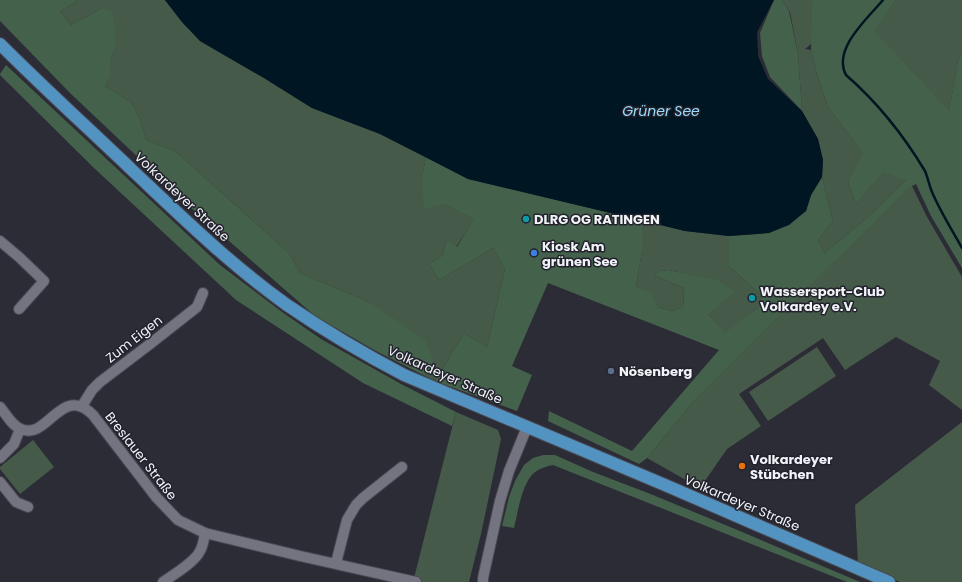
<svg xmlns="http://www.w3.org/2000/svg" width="962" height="582" font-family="Poppins,sans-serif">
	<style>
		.green { fill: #465a4a }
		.forest { fill: #44624b }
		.water { fill: #001622 }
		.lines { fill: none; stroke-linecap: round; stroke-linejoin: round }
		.stream { stroke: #001622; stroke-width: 2.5 }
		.minor-casing { stroke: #4a4952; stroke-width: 12 }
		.major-casing { stroke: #4a4952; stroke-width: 14 }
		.minor { stroke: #747480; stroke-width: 10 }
		.major { stroke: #5293c1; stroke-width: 12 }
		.culture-dot { fill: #0f9aa8; stroke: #22222c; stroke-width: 1.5 }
		.shop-dot { fill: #3f7fe0; stroke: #22222c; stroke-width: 1.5 }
		.service-dot { fill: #5c6f8a; stroke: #22222c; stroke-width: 1.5 }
		.food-dot { fill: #e8710a; stroke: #22222c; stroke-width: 1.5 }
		.labels { text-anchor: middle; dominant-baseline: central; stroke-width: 3; stroke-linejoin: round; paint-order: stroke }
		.street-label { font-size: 13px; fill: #f2f2f9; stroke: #22222c }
		.poi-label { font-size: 13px; font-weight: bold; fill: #f2f2f9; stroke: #22222c; text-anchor: start }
		.water-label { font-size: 14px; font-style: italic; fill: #99dcfd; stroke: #22222c }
	</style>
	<rect width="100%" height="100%" fill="#2c2c36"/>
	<g class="green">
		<polygon points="78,0 165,0 182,22 200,41 264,78 312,108 380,134 426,157 422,176 444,204 475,219 456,247 447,239 443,255 429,264 439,280 493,248 505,269 487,347 464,333 435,381 425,376 435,365 369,302 300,273 289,253 175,151 146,140 140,119 132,103 105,86 110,78 110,60 116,48 102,8 71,25 60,12"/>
		<polygon points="782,0 859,0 849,12 805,49 811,50 817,75 828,107 864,154 848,182 856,204 883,171 907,179 870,215 825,253 818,240 833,221 822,177 823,160 818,139 802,111 798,54 790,12"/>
		<polygon points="896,0 962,0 962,50 958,61 949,112 873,31"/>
		<polygon points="911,184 927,217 962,277 962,410 929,385 940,361 896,337 845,370 823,338 739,394 761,426 727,449 700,488 647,458 693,402"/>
		<polygon points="642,220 685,231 729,236 729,266 761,295 759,307 725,334 708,314 717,281 669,270 659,271 654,275 684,288 683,307 672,311 658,307 651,295 636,286 642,251"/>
		<polygon points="817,347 836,376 768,421 749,392"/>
		<polygon points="456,412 498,430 501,439 481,534 469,582 413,582"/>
		<polygon points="962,422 962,582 900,582 858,563 855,505"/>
		<polygon points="33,440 54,467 20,494 0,469 0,467"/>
	</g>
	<g class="forest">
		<polygon points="0,0 78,0 60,12 71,25 102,8 113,13 116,48 110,60 110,78 105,86 132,103 140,119 146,140 175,151 289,253 300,273 369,302 425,340 435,365 425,376 376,351 315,316 198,214 70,93 0,21"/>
		<polygon points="774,0 782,0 789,11 798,54 802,111 770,77 762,56 760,33"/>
		<polygon points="814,0 896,0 874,31 949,111 958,61 962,50 962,268 931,216 916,184 908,188 693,402 647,458 639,464 548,421 549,411 632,451 719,350 548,283 512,366 532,375 517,411 435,381 464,333 487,347 505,269 493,248 439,280 429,264 443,255 447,239 457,247 474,219 444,204 424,209 422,176 426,157 468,179 642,220 642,251 636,286 651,294 658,307 672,311 683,307 684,288 654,275 659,271 668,270 717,280 734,292 708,314 725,333 759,307 761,295 729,266 729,236 769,233 806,211 811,195 822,177 833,221 818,240 825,253 870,215 906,180 883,172 856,204 848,182 863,153 828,107 817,75 811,50 812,7"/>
		<polygon points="6,65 220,265 282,312 321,339 401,384 456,412 452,426 363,383 236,300 94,168 0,75 0,74"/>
		<path d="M543,455h12l38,17 60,23 82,34 125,53h-13l-294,-117c-6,1 -12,3 -18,7 -13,10 -17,40 -21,56l-12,-2 7,-29 6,-16 9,-16 9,-7z"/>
	</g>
	<polygon class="water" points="165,0 774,0 757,32 758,56 768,79 802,111 818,139 823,160 822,177 811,195 806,211 789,225 769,233 729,236 685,231 468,179 380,134 312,108 264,78 200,41 182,22"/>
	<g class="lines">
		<path class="stream" d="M883,0c-15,18 -51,49 -37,75 31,27 58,61 79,96 3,7 4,14 7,21 8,19 20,38 30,56"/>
		<g class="minor-casing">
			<g id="minor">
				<polyline points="0,241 19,257 44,281 19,309"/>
				<polyline points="82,406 92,390 100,382 150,344 197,307 203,293"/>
				<path d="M0,407c6,7 12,19 21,22 27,12 40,-46 72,-14l63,82 22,23 27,13 95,23 116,26"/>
				<polyline points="0,458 14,444 20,429"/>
				<polyline points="0,482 16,502 28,507"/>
				<polyline points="336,563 347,520 356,505 363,498 402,467"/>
				<path d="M163,582c10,-7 32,-20 37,-31 3,-5 4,-12 5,-18"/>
				<polyline points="483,582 483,578 500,501 509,471 527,427"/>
			</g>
		</g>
		<g class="major-casing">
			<path id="major" d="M0,44c43,43 88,84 132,126 50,47 99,95 155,135 38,26 77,49 117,70l261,110 224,97"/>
		</g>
		<use href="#minor" class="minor"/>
		<use href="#major" class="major"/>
	</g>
	<g class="culture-dot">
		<circle cx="526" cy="219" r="4"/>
		<circle cx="752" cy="298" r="4"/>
	</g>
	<circle class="shop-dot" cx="534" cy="253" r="4"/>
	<circle class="service-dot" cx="611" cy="371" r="4"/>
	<circle class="food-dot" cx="742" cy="466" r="4"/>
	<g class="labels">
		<g class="street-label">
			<text transform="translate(182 197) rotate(43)">Volkardeyer Straße</text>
			<text transform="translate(134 339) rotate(-38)">Zum Eigen</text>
			<text transform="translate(445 375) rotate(24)">Volkardeyer Straße</text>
			<text transform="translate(141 456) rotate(52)">Breslauer Straße</text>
			<text transform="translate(742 503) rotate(23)">Volkardeyer Straße</text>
		</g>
		<g class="poi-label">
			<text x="534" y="219">DLRG OG RATINGEN</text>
			<text x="542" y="246">Kiosk Am<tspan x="542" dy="15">grünen See</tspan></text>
			<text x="760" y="291">Wassersport-Club<tspan x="760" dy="15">Volkardey e.V.</tspan></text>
			<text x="619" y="371">Nösenberg</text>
			<text x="750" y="459">Volkardeyer<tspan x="750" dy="15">Stübchen</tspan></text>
		</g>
		<g class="water-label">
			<text x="661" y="111">Grüner See</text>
		</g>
	</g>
</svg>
